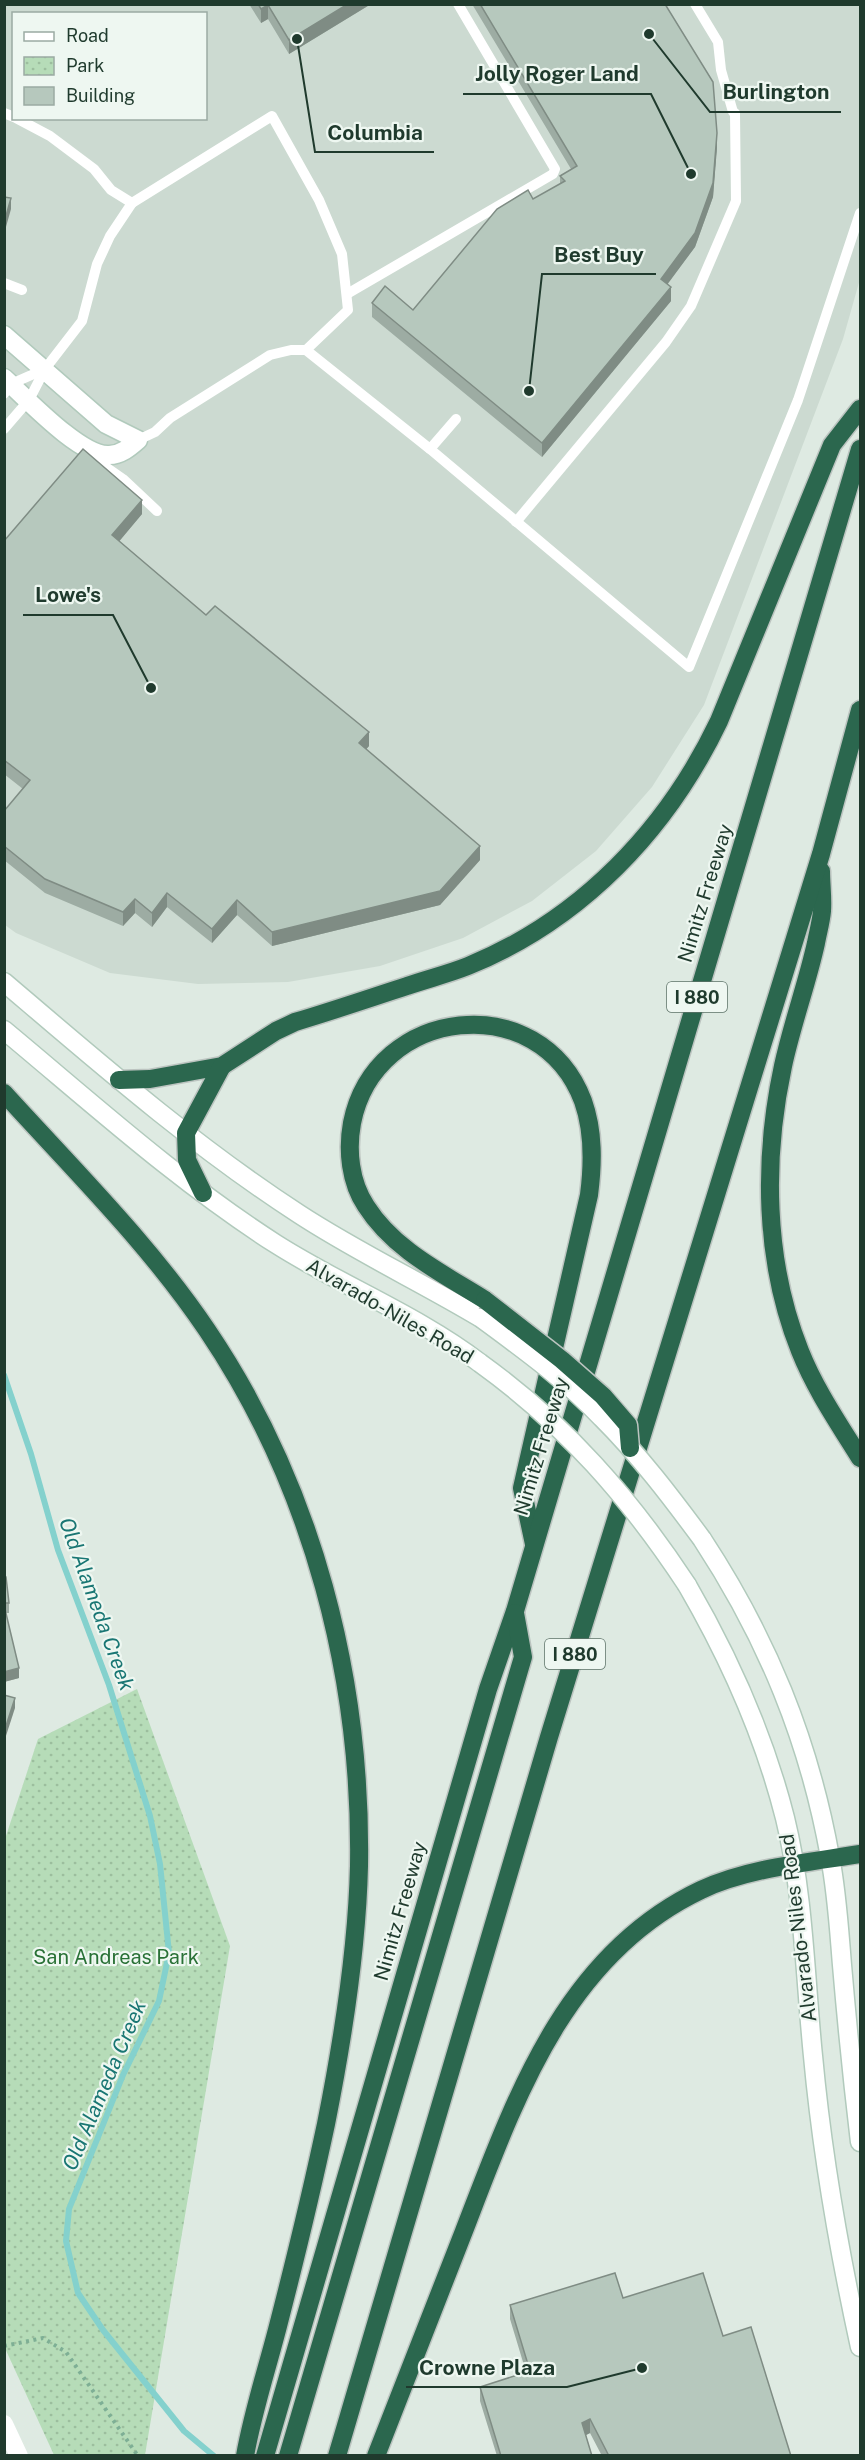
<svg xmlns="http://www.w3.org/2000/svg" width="865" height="2460" font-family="'Public Sans',sans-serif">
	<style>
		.built { fill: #ccdad1; fill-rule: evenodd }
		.park { fill: url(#park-dots) }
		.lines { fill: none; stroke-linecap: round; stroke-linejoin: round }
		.stream { stroke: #84d1cd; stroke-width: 6 }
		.secondary-casing { stroke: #b1cabc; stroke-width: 21 }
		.highway-casing { stroke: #bcc4c0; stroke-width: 21 }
		.path { stroke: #7eaf95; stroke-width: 4; stroke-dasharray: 3 4.5; stroke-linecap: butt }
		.lane { stroke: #fff; stroke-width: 10 }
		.street { stroke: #fff; stroke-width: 18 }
		.secondary { stroke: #fff; stroke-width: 18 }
		.highway { stroke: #2b674e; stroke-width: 18 }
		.secondary-bridge-casing { stroke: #b1cabc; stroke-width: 21; stroke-linecap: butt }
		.highway-bridge-casing { stroke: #bcc4c0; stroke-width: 21; stroke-linecap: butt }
		.secondary-bridge { stroke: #fff; stroke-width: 18 }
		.highway-bridge { stroke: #2b674e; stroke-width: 18 }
		.wall { fill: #9daca3 }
		.shaded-wall { fill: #7f8c84 }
		.building { fill: #b6c8bd; stroke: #7f8c84; stroke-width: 1.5 }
		.labels { text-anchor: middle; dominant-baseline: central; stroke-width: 4.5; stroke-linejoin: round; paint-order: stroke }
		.shield { fill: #eef7f1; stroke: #5d7368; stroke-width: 1.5 }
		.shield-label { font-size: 18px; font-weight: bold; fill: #1f3a2d }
		.street-label { font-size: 20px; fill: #1f3a2d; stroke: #eef7f1 }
		.park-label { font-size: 20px; fill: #297136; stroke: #eef7f1 }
		.water-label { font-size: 21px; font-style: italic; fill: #197673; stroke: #eef7f1 }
		.leader { fill: none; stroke: #1f3a2d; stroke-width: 2 }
		.callout-dot { fill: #1f3a2d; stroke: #eef7f1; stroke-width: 2 }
		.callout-label { font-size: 21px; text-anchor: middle; font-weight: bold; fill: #1f3a2d; stroke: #eef7f1; stroke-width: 4.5; stroke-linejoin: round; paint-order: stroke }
	</style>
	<defs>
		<pattern id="park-dots" width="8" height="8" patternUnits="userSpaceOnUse" patternTransform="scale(1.5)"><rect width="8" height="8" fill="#b6dcb8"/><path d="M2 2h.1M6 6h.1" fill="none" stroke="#9cbe9e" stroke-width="1.8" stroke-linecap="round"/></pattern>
	</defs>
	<rect width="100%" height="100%" fill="#deeae2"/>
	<path class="built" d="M5,5h855v274l-17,60 -139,366 -52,82 -56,64 -64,50 -69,37 -83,28 -92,16 -90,2 -88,-11 -94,-40 -11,-8zM14,14h192v104h-192z"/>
	<polygon class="park" points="137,1689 230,1946 145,2455 54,2455 4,2346 5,1839 38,1739"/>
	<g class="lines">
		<polyline class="stream" points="4,1375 31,1454 58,1550 109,1685 150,1816 160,1864 169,1953 159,2001 123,2075 69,2209 66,2241 78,2293 103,2330 184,2431 214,2456"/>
		<g class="secondary-casing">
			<g id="secondary">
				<path d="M4,335l102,89 32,16c-8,7 -17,15 -29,15 -28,2 -83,-57 -105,-77"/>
				<path d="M4,982c95,81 190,164 295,232 58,38 122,68 182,104"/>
				<path d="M4,1030c89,74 175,152 272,214 66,42 141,71 204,119"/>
				<path d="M702,1539c65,99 107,201 128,318 7,36 9,72 12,108 5,59 11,118 18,177"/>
				<path d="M687,1585c43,74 77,150 98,233 19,77 20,159 28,238 9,98 26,195 47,291"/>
			</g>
		</g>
		<g class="highway-casing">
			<g id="highway">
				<path d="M821,871c0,13 2,27 1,40 -1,11 -4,21 -6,32 -9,41 -24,81 -33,123 -20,93 -19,195 17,285 15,38 39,73 60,107"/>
				<path d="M119,1080l31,-1 72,-13 54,-35 19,-9c37,-11 75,-24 112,-36 20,-7 41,-12 61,-20 113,-46 199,-136 251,-245l113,-276 28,-36"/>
				<path d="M4,1093c70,77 145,151 203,237 106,157 155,348 152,536 -2,86 -16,173 -33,258 -14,66 -31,136 -48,202 -11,43 -25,85 -33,130"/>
				<polyline points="203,1193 187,1160 186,1133 222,1066"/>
				<path d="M485,1300c-43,-27 -91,-50 -119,-94 -16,-24 -19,-56 -14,-83 23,-117 188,-136 231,-22 11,31 10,63 6,94l-67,293 12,56"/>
				<polyline points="265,2456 488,1689 515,1611 860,449"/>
				<polyline points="288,2456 523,1657 515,1613"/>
				<polyline points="337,2456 549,1737 821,854 860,710"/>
				<path d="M376,2456c30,-75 59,-150 88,-225 51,-132 100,-276 237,-341 46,-22 110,-28 159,-36"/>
			</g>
		</g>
		<polyline class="path" points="4,2346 43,2338 66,2352 138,2456"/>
		<g class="lane">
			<polyline points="4,113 14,117"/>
			<polyline points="16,118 50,136 94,169 111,190 132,203"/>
			<polyline points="4,283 22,290"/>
			<polyline points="347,294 553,174 555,169 458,4"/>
			<polyline points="4,394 11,384 45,369"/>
			<polyline points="4,429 29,400 45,369 82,321 97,264 110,236 132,203 272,116 319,200 342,254 348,310 306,350"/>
			<polyline points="138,440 155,432 170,418 270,355 291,350 306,350 430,449 689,667 798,400 860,213"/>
			<polyline points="430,449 456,419"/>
			<polyline points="93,458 123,479 157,511"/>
			<polyline points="516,522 666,342 691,306 736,201 735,113 733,112 721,70 718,42 695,4"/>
		</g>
		<polyline class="street" points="4,2424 19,2456"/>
		<use href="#secondary" class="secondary"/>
		<use href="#highway" class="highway"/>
		<g class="secondary-bridge-casing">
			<g id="secondary-bridge">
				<path d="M481,1318c42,31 85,62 121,100 37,37 69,79 100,121"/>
				<path d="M480,1363c86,62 149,134 207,222"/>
			</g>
		</g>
		<g class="highway-bridge-casing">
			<polyline id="highway-bridge" points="485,1300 562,1360 603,1396 628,1425 630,1448"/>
		</g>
		<use href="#secondary-bridge" class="secondary-bridge"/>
		<use href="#highway-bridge" class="highway-bridge"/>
	</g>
	<g class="wall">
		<polygon points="249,4 371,4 289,54 268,19 261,23"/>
		<polygon points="472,4 665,4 717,147 713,197 695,247 667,284 671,301 542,457 372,317 372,303 413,310 533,199 560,184 560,176 571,169"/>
		<polygon points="142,514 119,541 206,615 369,746 366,749 480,860 440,905 272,946 237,915 212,943 167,907 152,927 135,913 123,926 45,893 4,860 4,811 23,789 4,774 4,541"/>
		<polygon points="4,1577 9,1603 9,1613 6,1613 19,1678 4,1682"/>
		<polygon points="623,2298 723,2336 791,2456 602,2456 590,2433 586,2435 592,2456 497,2456 480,2401 480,2387 526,2372 510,2319 510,2305"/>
	</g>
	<g class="shaded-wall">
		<polygon points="348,4 371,4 289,54 289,40"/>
		<polygon points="268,5 268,19 261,23 261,9"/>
		<polygon points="717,133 717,147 713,197 695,247 661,293 661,279"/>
		<polygon points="11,198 11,209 4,234 4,223"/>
		<polygon points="671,287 671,301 542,457 542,443"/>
		<polygon points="142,500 142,514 112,550 112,535"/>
		<polygon points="369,732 369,746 359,758 359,743"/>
		<polygon points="480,846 480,860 440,905 272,946 272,932"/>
		<polygon points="167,893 167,907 152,927 152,913"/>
		<polygon points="135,899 135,913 123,926 123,912"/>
		<polygon points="237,900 237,915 212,943 212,929"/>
		<polygon points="19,1668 19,1678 4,1682 4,1672"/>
		<polygon points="15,1698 15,1708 4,1742 4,1732"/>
		<polygon points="590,2419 590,2433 582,2437 582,2423"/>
	</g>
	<g class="building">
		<polygon points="258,4 348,4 289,40 268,5 261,9"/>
		<polygon points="480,4 665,4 713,82 717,133 713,183 695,233 661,279 671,287 542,443 372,303 385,286 413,310 497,209 528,190 533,199 565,181 560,176 577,166"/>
		<polygon points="4,197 11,198 4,223"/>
		<polygon points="83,449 142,500 112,535 206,615 215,606 369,732 359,743 480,846 440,891 272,932 237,900 212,929 167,893 152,913 135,899 123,912 45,879 4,846 4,811 30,780 4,760 4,541"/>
		<polygon points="4,1577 6,1577 9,1603 4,1603"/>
		<polygon points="4,1605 19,1668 4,1672"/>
		<polygon points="4,1695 15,1698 4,1732"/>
		<polygon points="615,2273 623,2298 703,2273 723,2336 751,2327 791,2456 609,2456 590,2419 582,2423 592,2456 501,2456 480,2387 530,2371 510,2305"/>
	</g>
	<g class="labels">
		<g class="shield">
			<rect x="667" y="982" width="60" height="30" rx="4.5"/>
			<rect x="545" y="1639" width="60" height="30" rx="4.5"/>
		</g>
		<g class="shield-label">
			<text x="697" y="997">I 880</text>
			<text x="575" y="1654">I 880</text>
		</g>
		<g class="street-label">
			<text transform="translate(705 893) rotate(-73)">Nimitz Freeway</text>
			<text transform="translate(390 1311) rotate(30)">Alvarado-Niles Road</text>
			<text transform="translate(541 1446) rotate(-73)">Nimitz Freeway</text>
			<text transform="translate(400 1911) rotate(-74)">Nimitz Freeway</text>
			<text transform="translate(798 1928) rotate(-97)">Alvarado-Niles Road</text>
		</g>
		<g class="park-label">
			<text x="116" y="1957">San Andreas Park</text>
		</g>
		<g class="water-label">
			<text transform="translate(97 1604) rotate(70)">Old Alameda Creek</text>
			<text transform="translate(104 2085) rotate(-67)">Old Alameda Creek</text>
		</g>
	</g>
	<path class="leader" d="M691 174L651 94H463M649 34L710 112H841M297 39L315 152H434M529 391L542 274H656M151 688L113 615H23M642 2368L567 2387H406"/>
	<g class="callout-dot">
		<circle cx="691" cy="174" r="6"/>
		<circle cx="649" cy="34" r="6"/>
		<circle cx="297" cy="39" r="6"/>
		<circle cx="529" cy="391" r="6"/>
		<circle cx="151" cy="688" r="6"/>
		<circle cx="642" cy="2368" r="6"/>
	</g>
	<g class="callout-label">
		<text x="557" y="81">Jolly Roger Land</text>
		<text x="776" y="99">Burlington</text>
		<text x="375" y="140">Columbia</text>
		<text x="599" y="262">Best Buy</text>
		<text x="68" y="602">Lowe's</text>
		<text x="487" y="2375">Crowne Plaza</text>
	</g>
	<rect width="865" height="2460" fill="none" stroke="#1f3a2d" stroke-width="12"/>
	<rect x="12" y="12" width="195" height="108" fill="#eef7f1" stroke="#9baba3" stroke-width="1.5"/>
	<rect x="24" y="32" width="30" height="9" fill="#ffffff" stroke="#9baba3" stroke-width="1.5"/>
	<text x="66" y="42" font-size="18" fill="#1f3a2d">Road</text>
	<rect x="24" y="57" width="30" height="18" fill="url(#park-dots)" stroke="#9baba3" stroke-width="1.5"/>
	<text x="66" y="72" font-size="18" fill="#1f3a2d">Park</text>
	<rect x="24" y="87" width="30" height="18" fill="#b6c8bd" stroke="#9baba3" stroke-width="1.5"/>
	<text x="66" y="102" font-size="18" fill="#1f3a2d">Building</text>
</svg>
